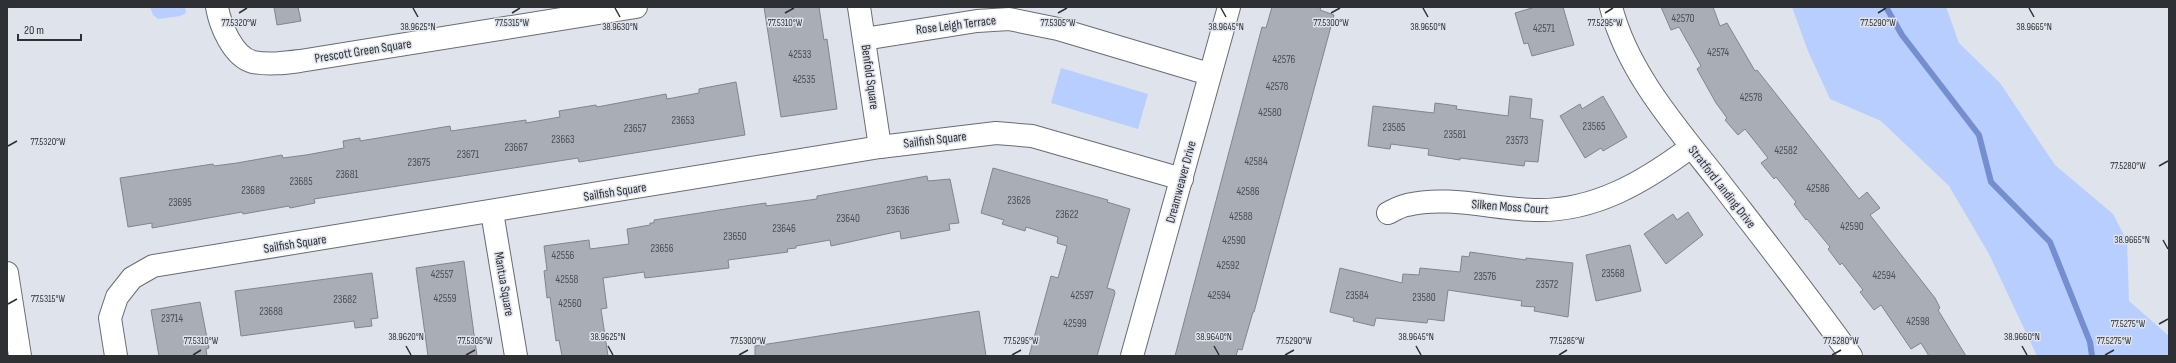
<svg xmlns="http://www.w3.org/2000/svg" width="2176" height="363" font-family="'Sofia Sans Condensed',sans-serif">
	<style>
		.green { fill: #b8cefe }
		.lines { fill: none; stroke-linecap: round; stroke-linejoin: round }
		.stream { stroke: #738fcf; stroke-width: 6 }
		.building { fill: #a9adb5; stroke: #82858d }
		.street-casing { stroke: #696c74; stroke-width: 24 }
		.primary-casing { stroke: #696c74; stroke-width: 24 }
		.street { stroke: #fff; stroke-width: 22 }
		.primary { stroke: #fff; stroke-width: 22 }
		.ticks { fill: none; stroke: #2e3033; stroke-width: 1.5 }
		.labels { text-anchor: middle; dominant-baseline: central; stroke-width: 3; stroke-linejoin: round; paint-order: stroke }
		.number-label { font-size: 11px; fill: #4d4f54 }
		.street-label { font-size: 13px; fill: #2e3033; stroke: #dfe3ec }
		.ticks-label { font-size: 10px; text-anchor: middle; fill: #2e3033; stroke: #dfe3ec; stroke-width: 3; stroke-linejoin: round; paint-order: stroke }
	</style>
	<rect width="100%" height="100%" fill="#dfe3ec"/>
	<g class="green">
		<polygon points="150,7 185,7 186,13 180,16 158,19 153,15"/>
		<polygon points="1792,7 1946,7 1959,43 2000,83 2055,165 2113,214 2127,241 2129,301 2169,336 2169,356 2037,356 1989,254 1949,186 1881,121 1830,99 1808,51"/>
		<polygon points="1061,68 1148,94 1138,129 1051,103"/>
	</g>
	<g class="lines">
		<polyline class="stream" points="1886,7 1902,35 1979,135 1991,182 2050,242 2090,342 2092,356"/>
	</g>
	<g class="building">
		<polygon points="274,7 298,7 301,21 277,25"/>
		<polygon points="764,7 819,7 824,40 827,39 837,109 781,117"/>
		<polygon points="1272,7 1321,7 1320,10 1334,15 1254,312 1253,312 1242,350 1238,349 1236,356 1175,356 1262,27 1266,28"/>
		<polygon points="1535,7 1563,7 1574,45 1532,56 1528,43 1524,44 1515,13"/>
		<polygon points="1661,7 1713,7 1720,26 1727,23 1755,71 1757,70 1859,199 1867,192 1880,208 1870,215 1935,298 1940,308 1938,310 1966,356 1929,356 1921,343 1911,349 1881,305 1874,310 1860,292 1863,290 1842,263 1840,265 1828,249 1830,247 1807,219 1806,220 1794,204 1796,202 1776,177 1774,179 1761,163 1768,158 1745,129 1738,135 1725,120 1727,118 1716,103 1697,69 1701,66 1679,27 1671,30"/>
		<polygon points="736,82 745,135 579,162 578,158 314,199 315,203 290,208 289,206 243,214 242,212 152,228 152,223 128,227 120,178 213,164 214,166 237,163 282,155 283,158 306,155 344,148 343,141 360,138 360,141 450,126 451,131 526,120 526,123 560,117 559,111 596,105 597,107 666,94 667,99 699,93 699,89"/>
		<polygon points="1510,96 1532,99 1530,118 1543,120 1538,162 1525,161 1524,166 1460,158 1460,160 1428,155 1429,149 1391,144 1390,149 1368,146 1373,106 1434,113 1435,103 1457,106 1456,109 1508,116"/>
		<polygon points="1603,96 1627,137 1603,151 1601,148 1585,158 1560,116 1580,104 1582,109"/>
		<polygon points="993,168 1108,200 1107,202 1130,209 1107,288 1114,290 1115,293 1097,356 1029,356 1051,276 1058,278 1067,246 1057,243 1058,237 1026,227 1025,231 1002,224 1004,220 981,213"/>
		<polygon points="927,176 928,181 950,179 959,223 949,224 950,230 901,239 900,231 831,246 830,240 796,246 796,248 787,249 788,252 728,260 729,268 645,278 644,272 603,278 607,308 601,309 608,356 562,356 559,340 556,341 550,297 547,298 544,271 547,270 544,246 589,240 590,249 629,244 627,229 650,225 650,223 654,223 654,220 745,206 766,203 766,206 817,199 817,196"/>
		<polygon points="1688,212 1703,235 1666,264 1644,234 1673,214 1677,220"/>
		<polygon points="1630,245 1641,291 1596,301 1586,255"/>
		<polygon points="1470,252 1526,260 1526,258 1573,263 1568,317 1534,311 1535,307 1521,306 1522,301 1448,290 1444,321 1428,319 1427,323 1376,318 1374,326 1353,321 1354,318 1330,312 1340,268 1402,283 1403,274 1419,275 1420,268 1460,272 1462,256 1469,257"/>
		<polygon points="464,261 477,356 428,356 416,268"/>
		<polygon points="372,273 378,318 371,319 372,326 355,328 354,321 241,336 235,291"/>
		<polygon points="200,302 209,348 206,349 207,356 159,356 151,310"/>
		<polygon points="979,311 986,356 755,356 755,346"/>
	</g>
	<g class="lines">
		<g class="street-casing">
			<g id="street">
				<path d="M217,7c3,18 16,50 36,55 15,3 31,1 47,-1l336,-54"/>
				<polyline points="859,7 880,147"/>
				<path d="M1611,7c17,67 68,123 110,177 44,57 88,113 130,172"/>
				<polyline points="864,39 977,21 1009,19 1058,29 1209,74"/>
				<polyline points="492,212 516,356"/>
				<path d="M1388,213c6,-3 13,-7 19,-8 41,-10 86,4 127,5 60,2 110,-28 157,-63"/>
				<polyline points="116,356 110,318 117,297 132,278 153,266 880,147 996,133 1032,136 1182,179"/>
				<polyline points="1132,356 1229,7"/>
			</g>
		</g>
		<g class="primary-casing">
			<polyline id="primary" points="7,273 20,356"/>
		</g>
		<use href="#street" class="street"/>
		<use href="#primary" class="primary"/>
	</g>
	<path class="ticks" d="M413,8l5,9M615,8l5,9M1221,8l5,9M1423,8l5,9M2029,8l5,9M239,13l8,-5M512,13l8,-5M785,13l9,-5M1058,13l9,-5M1331,13l9,-5M1605,13l8,-5M1878,13l8,-5M8,146l9,-5M2159,166l9,-5M2163,240l5,9M8,304l9,-5M2159,324l9,-5M406,346l5,9M608,346l5,9M1214,346l5,9M1416,346l5,9M2022,346l5,9M193,355l8,-5M466,355l9,-5M739,355l9,-5M1012,355l9,-5M1285,355l9,-5M1559,355l8,-5M1832,355l9,-5M2105,355l9,-5"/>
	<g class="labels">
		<g class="number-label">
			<text x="1683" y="18">42570</text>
			<text x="1544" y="28">42571</text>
			<text x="1718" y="52">42574</text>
			<text x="800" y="54">42533</text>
			<text x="1284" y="59">42576</text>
			<text x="804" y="79">42535</text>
			<text x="1277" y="86">42578</text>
			<text x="1751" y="97">42578</text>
			<text x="1270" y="112">42580</text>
			<text x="683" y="120">23653</text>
			<text x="1594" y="126">23565</text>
			<text x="1394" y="127">23585</text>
			<text x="635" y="128">23657</text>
			<text x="1455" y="134">23581</text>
			<text x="563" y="139">23663</text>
			<text x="1517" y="140">23573</text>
			<text x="516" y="147">23667</text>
			<text x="1786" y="150">42582</text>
			<text x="468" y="154">23671</text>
			<text x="1256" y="161">42584</text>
			<text x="419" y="162">23675</text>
			<text x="347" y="174">23681</text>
			<text x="301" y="181">23685</text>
			<text x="1818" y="188">42586</text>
			<text x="253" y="190">23689</text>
			<text x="1248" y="191">42586</text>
			<text x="1019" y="200">23626</text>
			<text x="180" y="202">23695</text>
			<text x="898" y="210">23636</text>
			<text x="1067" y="214">23622</text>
			<text x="1241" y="216">42588</text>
			<text x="848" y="218">23640</text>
			<text x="1852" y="226">42590</text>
			<text x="784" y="228">23646</text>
			<text x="735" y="236">23650</text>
			<text x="1234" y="240">42590</text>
			<text x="662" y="248">23656</text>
			<text x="563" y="255">42556</text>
			<text x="1228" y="265">42592</text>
			<text x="1613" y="273">23568</text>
			<text x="442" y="274">42557</text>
			<text x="1884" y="275">42594</text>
			<text x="1485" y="276">23576</text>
			<text x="567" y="279">42558</text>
			<text x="1547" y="284">23572</text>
			<text x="1082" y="295">42597</text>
			<text x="1219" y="295">42594</text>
			<text x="1357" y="295">23584</text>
			<text x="1424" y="297">23580</text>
			<text x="445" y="298">42559</text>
			<text x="345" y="299">23682</text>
			<text x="570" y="303">42560</text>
			<text x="271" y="311">23688</text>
			<text x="172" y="318">23714</text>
			<text x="1918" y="321">42598</text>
			<text x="1075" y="323">42599</text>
		</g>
		<g class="street-label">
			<text transform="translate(956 25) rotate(-7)">Rose Leigh Terrace</text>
			<text transform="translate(363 51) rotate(-9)">Prescott Green Square</text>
			<text transform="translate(870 77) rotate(82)">Benfold Square</text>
			<text transform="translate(935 140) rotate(-7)">Sailfish Square</text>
			<text transform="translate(1181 182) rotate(-75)">Dreamweaver Drive</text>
			<text transform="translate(1722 187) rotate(52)">Stratford Landing Drive</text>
			<text transform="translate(615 192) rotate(-9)">Sailfish Square</text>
			<text transform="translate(1510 207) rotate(4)">Silken Moss Court</text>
			<text transform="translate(295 244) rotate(-9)">Sailfish Square</text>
			<text transform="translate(504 284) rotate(80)">Mantua Square</text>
		</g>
	</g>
	<g class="ticks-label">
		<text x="239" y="26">77.5320°W</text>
		<text x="512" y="26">77.5315°W</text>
		<text x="785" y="26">77.5310°W</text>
		<text x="1058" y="26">77.5305°W</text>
		<text x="1331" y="26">77.5300°W</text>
		<text x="1605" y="26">77.5295°W</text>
		<text x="1878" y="26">77.5290°W</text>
		<text x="418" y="30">38.9625°N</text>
		<text x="620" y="30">38.9630°N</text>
		<text x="1226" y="30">38.9645°N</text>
		<text x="1428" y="30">38.9650°N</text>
		<text x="2034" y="30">38.9665°N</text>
		<text x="48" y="145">77.5320°W</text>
		<text x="2128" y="169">77.5280°W</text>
		<text x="2132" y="243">38.9665°N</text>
		<text x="48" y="302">77.5315°W</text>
		<text x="2128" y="327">77.5275°W</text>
		<text x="406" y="340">38.9620°N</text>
		<text x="608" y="340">38.9625°N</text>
		<text x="1214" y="340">38.9640°N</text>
		<text x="1416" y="340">38.9645°N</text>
		<text x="2022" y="340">38.9660°N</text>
		<text x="201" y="344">77.5310°W</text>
		<text x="475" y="344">77.5305°W</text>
		<text x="748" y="344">77.5300°W</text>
		<text x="1021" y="344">77.5295°W</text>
		<text x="1294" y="344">77.5290°W</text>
		<text x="1567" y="344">77.5285°W</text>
		<text x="1841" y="344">77.5280°W</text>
		<text x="2114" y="344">77.5275°W</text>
	</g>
	<rect width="2176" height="363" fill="none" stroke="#2e3033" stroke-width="16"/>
	<path d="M18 34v6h63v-6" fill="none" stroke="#2e3033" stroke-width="2"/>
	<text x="24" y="34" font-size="12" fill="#2e3033" stroke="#dfe3ec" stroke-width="3" paint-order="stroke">20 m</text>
</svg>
